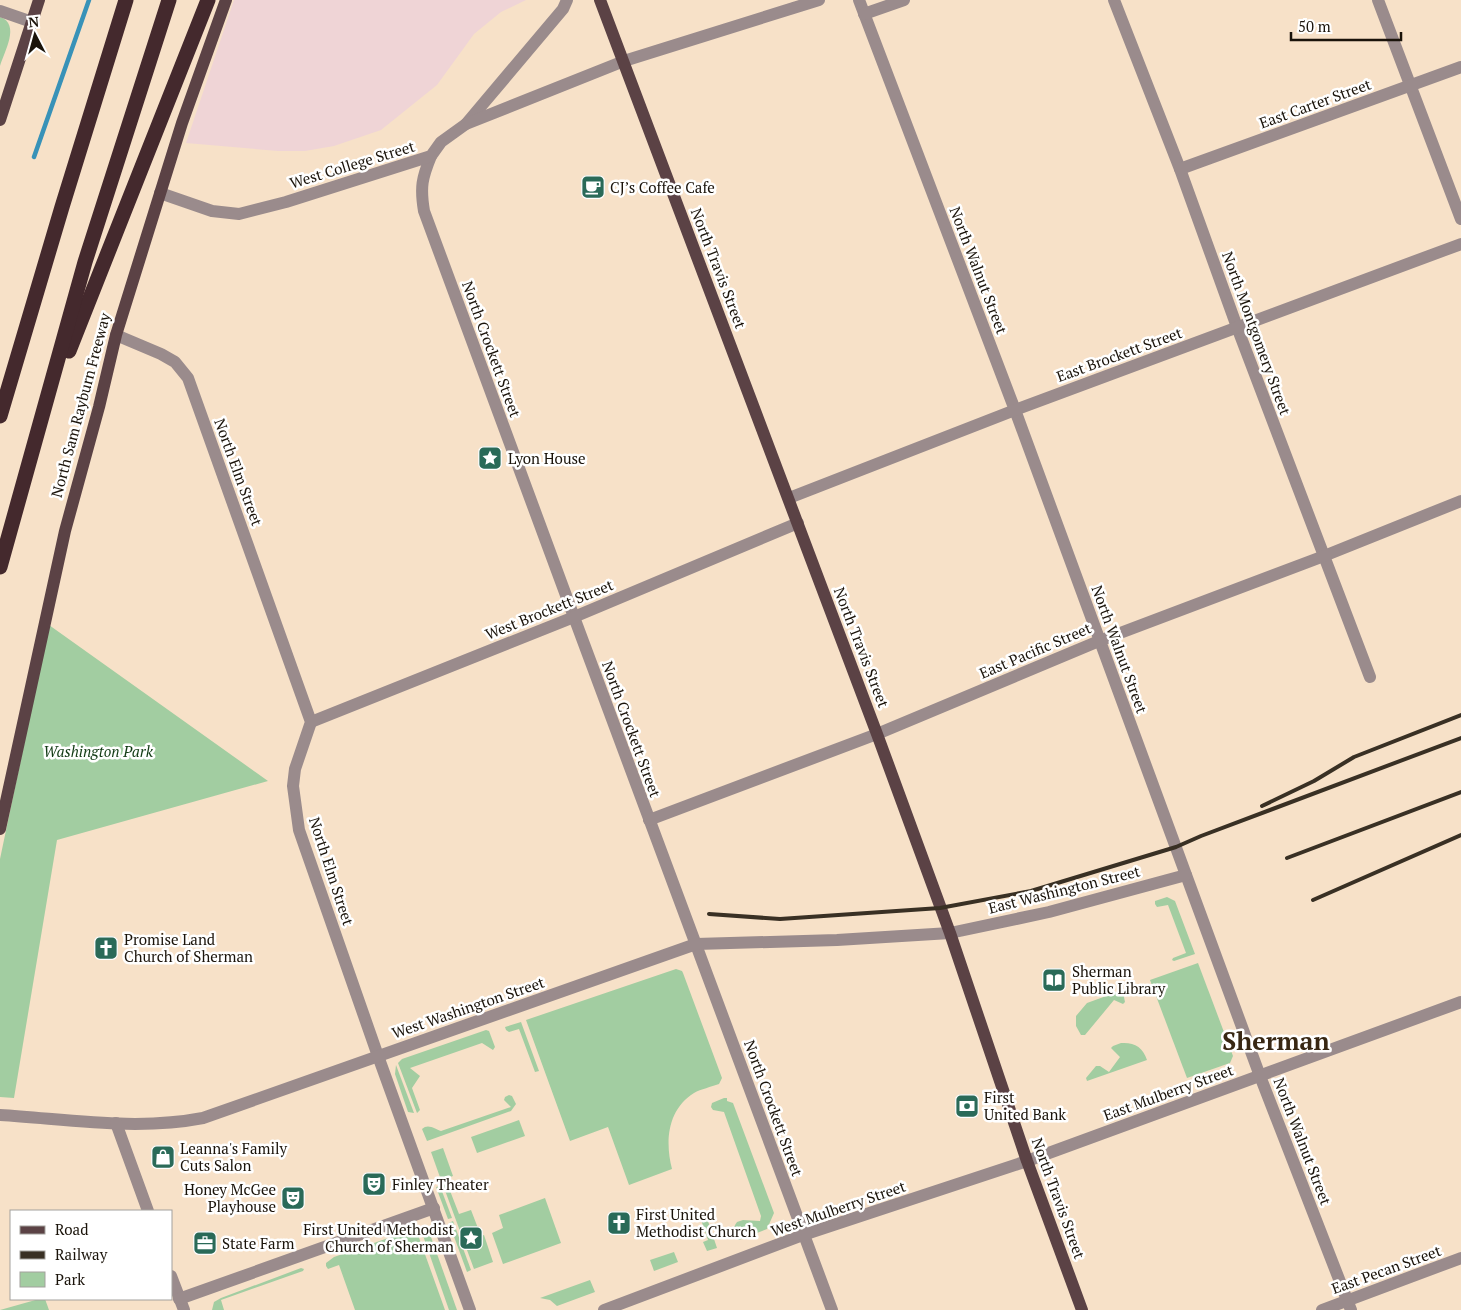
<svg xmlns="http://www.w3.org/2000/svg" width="1461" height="1310" font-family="'PT Serif',serif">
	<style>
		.commercial { fill: #efd4d6 }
		.green { fill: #a2cda1 }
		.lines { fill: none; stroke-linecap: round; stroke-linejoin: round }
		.stream { stroke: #3892b8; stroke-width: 4.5 }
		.minor { stroke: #9a8b8c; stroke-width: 12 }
		.major { stroke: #5b4245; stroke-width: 12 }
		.highway { stroke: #44292d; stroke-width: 15 }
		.rail { stroke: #393024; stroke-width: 4 }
		.labels { text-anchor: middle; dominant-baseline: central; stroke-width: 5; stroke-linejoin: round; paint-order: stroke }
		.street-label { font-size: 15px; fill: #1a130a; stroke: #fff }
		.poi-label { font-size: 15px; fill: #1a130a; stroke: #fff; text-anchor: start }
		.park-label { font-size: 15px; font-style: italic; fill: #123b14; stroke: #fff }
		.town-label { font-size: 25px; font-weight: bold; fill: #382713; stroke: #fff }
	</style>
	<rect width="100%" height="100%" fill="#f7e1c8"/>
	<polygon class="commercial" points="234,0 526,0 501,12 474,34 437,85 381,130 334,146 305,151 278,151 186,143"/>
	<g class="green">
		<path d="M0,17c21,7 4,35 0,49z"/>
		<polygon points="49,625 268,781 57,840 14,1098 0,1097 0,859"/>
		<polygon points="1167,897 1175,901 1195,954 1174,961 1172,960 1173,958 1186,953 1168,905 1157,907 1155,904 1155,901"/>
		<polygon points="1198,963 1233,1056 1230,1063 1187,1078 1150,980"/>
		<path d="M676,969l6,2 1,2 39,105 -3,6c-8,3 -18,5 -25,9 -27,17 -29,49 -22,76l-43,16 -21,-58 -38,14 -44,-121z"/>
		<polygon points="1120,991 1123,992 1125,1002 1123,1004 1114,1000 1085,1035 1081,1035 1076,1026 1076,1016 1087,1003"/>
		<polygon points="521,1022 539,1071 535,1072 519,1029 509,1032 506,1030 505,1027"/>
		<polygon points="486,1030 489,1031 495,1047 493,1050 482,1043 410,1068 420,1076 412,1088 420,1110 417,1113 398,1063 402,1059"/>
		<path d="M1121,1043c13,-1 22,4 26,17l-60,21 -1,-3 10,-12h4l9,6 11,-15 -9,-9 2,-2z"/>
		<polygon points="396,1065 414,1113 408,1112 395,1074"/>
		<path d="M509,1095l3,1 4,8 -5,7 -84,30 -5,-12c6,-6 13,0 19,2l70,-24 -7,-7 1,-3z"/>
		<path d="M724,1098h3v3l6,2 41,110 -7,16 -28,11c-7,-6 -7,-11 -2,-18l6,-2 17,1 1,-5 -37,-104 -11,-2 -2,-3 1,-4z"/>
		<polygon points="519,1120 525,1136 477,1153 471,1137"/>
		<polygon points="443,1148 453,1176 441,1180 431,1152"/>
		<polygon points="447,1183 459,1214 471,1210 481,1236 484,1235 493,1262 474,1269 443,1185"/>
		<polygon points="440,1186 452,1218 448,1219 436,1187"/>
		<polygon points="545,1198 561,1243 503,1264 492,1233 503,1228 499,1215"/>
		<polygon points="704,1216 707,1218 717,1248 707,1251 703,1242 708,1240 700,1217"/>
		<polygon points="453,1221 471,1270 467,1272 449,1223"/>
		<polygon points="421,1228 427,1230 431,1237 457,1310 449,1310 421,1230"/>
		<polygon points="414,1229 417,1232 445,1310 355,1310 339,1265 328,1269 326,1266 326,1263 334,1257"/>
		<polygon points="674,1252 678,1262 654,1271 650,1260"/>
		<polygon points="301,1268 304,1269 303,1271 221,1300 224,1310 212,1310 214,1302 221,1298"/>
		<polygon points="590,1280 595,1292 557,1306 550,1300 540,1298"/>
		<polygon points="39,1299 45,1299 49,1310 0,1310"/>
	</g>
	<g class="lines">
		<polyline class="stream" points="34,157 89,0"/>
		<g class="minor">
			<polyline points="859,0 1015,410 1260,1076 1351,1310"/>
			<polyline points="1114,0 1180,169 1237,327 1370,677"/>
			<polyline points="1378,0 1461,219"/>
			<polyline points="0,11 32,22"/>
			<polyline points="864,14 904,0"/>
			<polyline points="466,124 563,9 567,0"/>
			<path d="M431,156c-9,22 -11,31 -7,55l150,406 258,693"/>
			<polyline points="1180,169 1461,67"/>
			<polyline points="160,193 212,211 239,214 286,202 431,156 441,142 466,124 624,61 819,0"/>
			<polyline points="116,335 161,354 175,362 188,378 311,722 295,769 293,786 299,830 378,1056 470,1310"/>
			<polyline points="789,498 1015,410 1461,244"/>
			<polyline points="311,722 574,617 798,523"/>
			<polyline points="649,820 877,734 1099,641 1324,556 1461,501"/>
			<path d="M0,1115c67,4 136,16 203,3l493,-174 141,-4 113,-7 99,-21 137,-37"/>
			<polyline points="116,1123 148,1211"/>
			<polyline points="171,1276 184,1310"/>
			<polyline points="179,1299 434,1208"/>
			<polyline points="604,1310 803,1235 1027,1161 1461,1002"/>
			<polyline points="1322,1310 1461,1258"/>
		</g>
		<g class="major">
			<polyline points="600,0 877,734 950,933 1027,1161 1082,1310"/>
			<polyline points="0,120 39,0"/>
			<polyline points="0,829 65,531 99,407 116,335 182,123 226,0"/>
		</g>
		<g class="highway">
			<polyline points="69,351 208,0"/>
			<polyline points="0,416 62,207 126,0"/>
			<polyline points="0,567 85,262 169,0"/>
		</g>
		<g class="rail">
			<polyline points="1262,806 1314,781 1354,757 1461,715"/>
			<polyline points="1287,858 1461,792"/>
			<polyline points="1313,900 1461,835"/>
			<polyline points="709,914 780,919 940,908 1031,891 1176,847 1201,836 1461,738"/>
		</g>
	</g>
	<defs>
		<g id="cafe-square" transform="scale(1.25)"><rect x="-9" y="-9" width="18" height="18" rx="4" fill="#2a6a58" stroke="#fff"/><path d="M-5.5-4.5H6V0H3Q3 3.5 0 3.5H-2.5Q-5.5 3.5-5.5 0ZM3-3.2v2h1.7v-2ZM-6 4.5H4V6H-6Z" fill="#fff"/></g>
		<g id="sight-square" transform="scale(1.25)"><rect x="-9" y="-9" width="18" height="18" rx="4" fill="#2a6a58" stroke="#fff"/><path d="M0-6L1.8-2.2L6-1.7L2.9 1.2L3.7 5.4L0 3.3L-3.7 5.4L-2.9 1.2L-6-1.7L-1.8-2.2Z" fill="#fff"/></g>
		<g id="church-square" transform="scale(1.25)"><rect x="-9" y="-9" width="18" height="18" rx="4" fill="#2a6a58" stroke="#fff"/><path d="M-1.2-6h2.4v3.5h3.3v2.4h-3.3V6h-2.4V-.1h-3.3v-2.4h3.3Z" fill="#fff"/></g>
		<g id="library-square" transform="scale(1.25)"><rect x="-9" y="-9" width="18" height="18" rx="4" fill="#2a6a58" stroke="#fff"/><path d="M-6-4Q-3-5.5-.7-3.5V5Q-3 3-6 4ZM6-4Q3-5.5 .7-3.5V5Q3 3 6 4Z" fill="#fff"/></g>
		<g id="bank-square" transform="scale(1.25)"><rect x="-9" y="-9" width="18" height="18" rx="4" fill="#2a6a58" stroke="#fff"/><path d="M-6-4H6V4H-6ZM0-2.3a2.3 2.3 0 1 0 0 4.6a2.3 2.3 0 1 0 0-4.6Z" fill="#fff"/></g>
		<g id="shop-square" transform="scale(1.25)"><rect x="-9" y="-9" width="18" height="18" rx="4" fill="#2a6a58" stroke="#fff"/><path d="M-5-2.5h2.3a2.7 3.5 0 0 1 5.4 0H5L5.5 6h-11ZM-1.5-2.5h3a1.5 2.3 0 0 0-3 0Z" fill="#fff"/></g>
		<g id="theatre-square" transform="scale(1.25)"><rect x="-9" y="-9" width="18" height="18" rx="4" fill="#2a6a58" stroke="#fff"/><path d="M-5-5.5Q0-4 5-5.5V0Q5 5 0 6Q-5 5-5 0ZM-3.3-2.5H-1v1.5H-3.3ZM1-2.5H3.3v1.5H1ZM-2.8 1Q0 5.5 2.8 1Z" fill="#fff"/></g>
		<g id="office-square" transform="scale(1.25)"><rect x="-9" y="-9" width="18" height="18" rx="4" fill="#2a6a58" stroke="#fff"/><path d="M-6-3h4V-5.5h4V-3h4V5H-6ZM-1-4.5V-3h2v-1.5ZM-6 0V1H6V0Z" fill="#fff"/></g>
	</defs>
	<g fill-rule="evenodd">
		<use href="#cafe-square" x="593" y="187"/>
		<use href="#sight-square" x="490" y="458"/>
		<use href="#church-square" x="106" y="948"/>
		<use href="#library-square" x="1054" y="980"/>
		<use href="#bank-square" x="967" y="1106"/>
		<use href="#shop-square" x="163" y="1157"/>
		<use href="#theatre-square" x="374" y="1184"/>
		<use href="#theatre-square" x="293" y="1198"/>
		<use href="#church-square" x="619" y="1223"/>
		<use href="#sight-square" x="471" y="1238"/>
		<use href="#office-square" x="205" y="1243"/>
	</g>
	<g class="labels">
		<g class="street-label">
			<text transform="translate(1315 103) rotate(-20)">East Carter Street</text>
			<text transform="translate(352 164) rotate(-17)">West College Street</text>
			<text transform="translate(719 268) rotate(69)">North Travis Street</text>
			<text transform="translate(979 270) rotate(69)">North Walnut Street</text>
			<text transform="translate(1257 333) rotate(70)">North Montgomery Street</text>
			<text transform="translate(492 349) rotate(70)">North Crockett Street</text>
			<text transform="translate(1119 354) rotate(-20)">East Brockett Street</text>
			<text transform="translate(80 405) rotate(-75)">North Sam Rayburn Freeway</text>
			<text transform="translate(239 472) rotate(70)">North Elm Street</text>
			<text transform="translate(549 609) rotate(-22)">West Brockett Street</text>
			<text transform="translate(862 647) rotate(69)">North Travis Street</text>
			<text transform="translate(1120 649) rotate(70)">North Walnut Street</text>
			<text transform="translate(1035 650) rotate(-23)">East Pacific Street</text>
			<text transform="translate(632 729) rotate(70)">North Crockett Street</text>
			<text transform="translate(332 871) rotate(72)">North Elm Street</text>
			<text transform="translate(1064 889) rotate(-14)">East Washington Street</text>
			<text transform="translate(468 1007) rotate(-19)">West Washington Street</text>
			<text transform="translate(1168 1092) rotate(-20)">East Mulberry Street</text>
			<text transform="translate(774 1108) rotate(70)">North Crockett Street</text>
			<text transform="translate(1303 1141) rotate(69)">North Walnut Street</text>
			<text transform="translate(1059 1198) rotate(70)">North Travis Street</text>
			<text transform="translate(838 1208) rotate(-19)">West Mulberry Street</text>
			<text transform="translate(1386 1269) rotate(-20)">East Pecan Street</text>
		</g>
		<g class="poi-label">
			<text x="610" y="187">CJ’s Coffee Cafe</text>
			<text x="508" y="458">Lyon House</text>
			<text x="124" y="939">Promise Land<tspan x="124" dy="17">Church of Sherman</tspan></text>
			<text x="1072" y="971">Sherman<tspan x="1072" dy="17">Public Library</tspan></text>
			<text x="984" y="1097">First<tspan x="984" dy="17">United Bank</tspan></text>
			<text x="180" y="1148">Leanna's Family<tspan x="180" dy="17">Cuts Salon</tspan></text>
			<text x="392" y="1184">Finley Theater</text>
			<text x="276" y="1189" text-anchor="end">Honey McGee<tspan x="276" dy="17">Playhouse</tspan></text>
			<text x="636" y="1214">First United<tspan x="636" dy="17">Methodist Church</tspan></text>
			<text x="454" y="1229" text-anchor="end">First United Methodist<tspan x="454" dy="17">Church of Sherman</tspan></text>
			<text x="222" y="1243">State Farm</text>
		</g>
		<g class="park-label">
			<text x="98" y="751">Washington Park</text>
		</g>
		<g class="town-label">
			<text x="1276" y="1040">Sherman</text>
		</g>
	</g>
	<rect x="10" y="1210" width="162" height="90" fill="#ffffff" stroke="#a3a19d"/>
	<rect x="20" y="1226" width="25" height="8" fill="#5b4245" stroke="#a3a19d"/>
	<text x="55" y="1235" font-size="15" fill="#1a130a">Road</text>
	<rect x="20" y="1251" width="25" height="8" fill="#393024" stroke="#a3a19d"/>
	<text x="55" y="1260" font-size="15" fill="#1a130a">Railway</text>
	<rect x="20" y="1272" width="25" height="15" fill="#a2cda1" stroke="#a3a19d"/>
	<text x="55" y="1285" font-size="15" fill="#1a130a">Park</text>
	<g transform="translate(35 35) rotate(354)" stroke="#ffffff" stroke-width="4" paint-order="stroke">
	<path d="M0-4L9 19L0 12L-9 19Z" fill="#1a130a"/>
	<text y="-8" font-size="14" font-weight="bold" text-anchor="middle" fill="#1a130a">N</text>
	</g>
	<path d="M1291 32v8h110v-8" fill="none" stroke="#1a130a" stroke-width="2.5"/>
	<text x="1298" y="32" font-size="15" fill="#1a130a" stroke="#ffffff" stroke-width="4" paint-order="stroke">50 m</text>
</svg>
